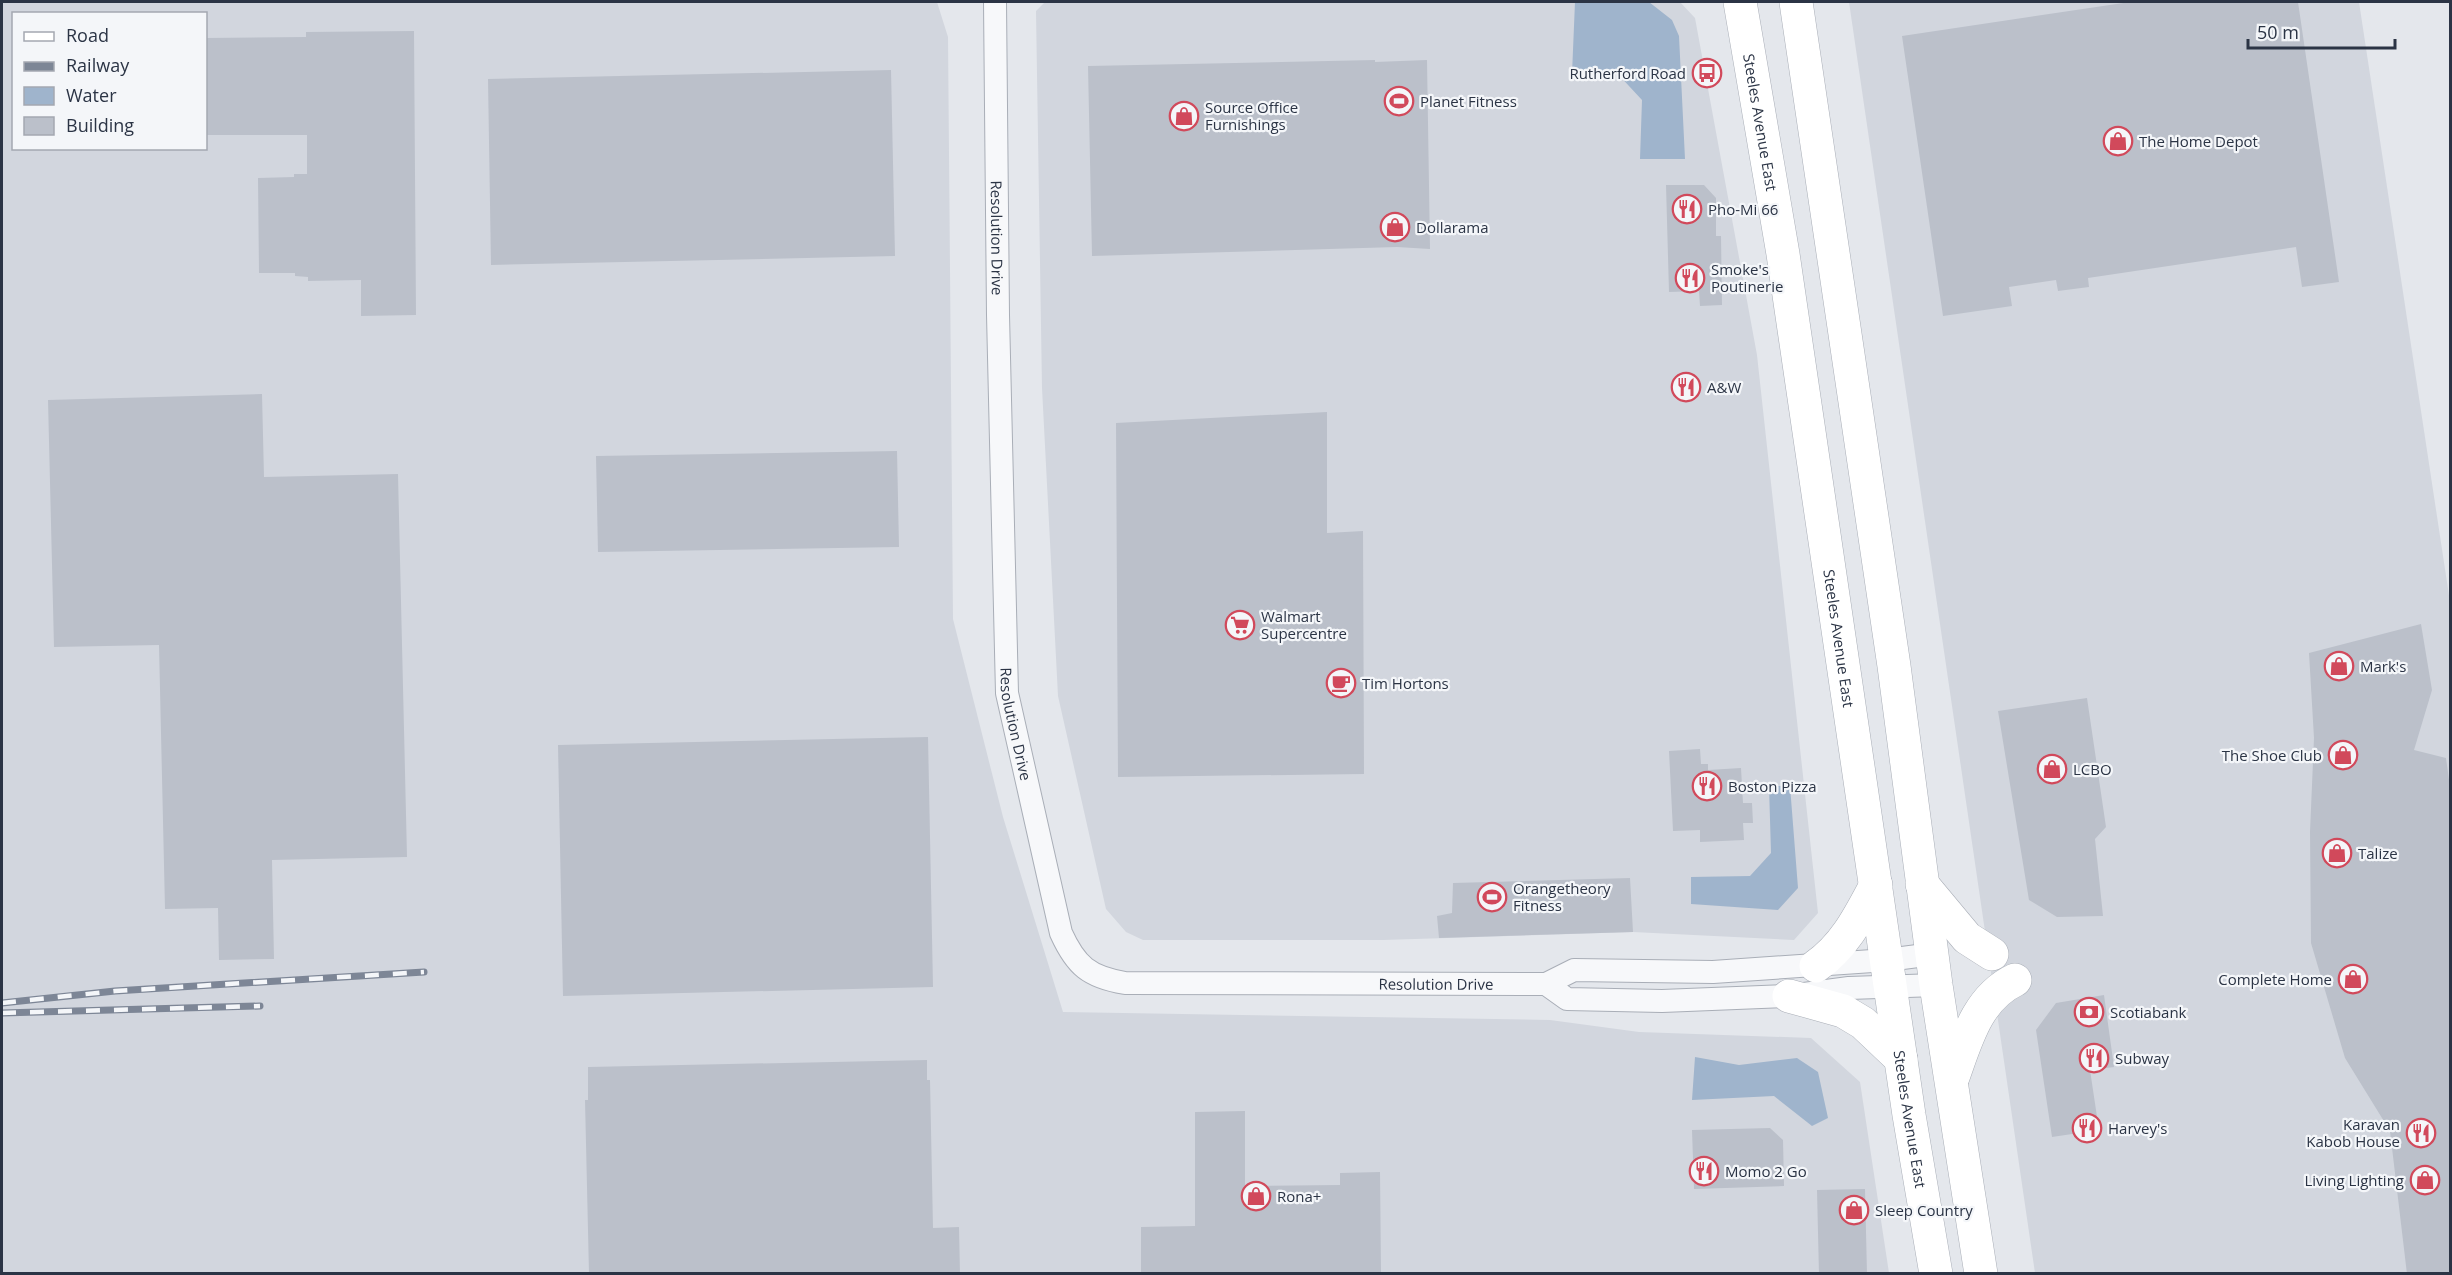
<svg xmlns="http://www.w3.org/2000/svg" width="2452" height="1275" font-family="'Open Sans',sans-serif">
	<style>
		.built { fill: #d2d6de; fill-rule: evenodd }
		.water { fill: #9fb4cc }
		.building { fill: #bbc0ca }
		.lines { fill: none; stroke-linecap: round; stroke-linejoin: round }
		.street-casing { stroke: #a9aeb7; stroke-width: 24 }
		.secondary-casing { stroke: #a9aeb7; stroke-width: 34 }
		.street { stroke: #f7f8fa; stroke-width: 22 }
		.secondary { stroke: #fff; stroke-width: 33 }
		.rail-casing { stroke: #7d8696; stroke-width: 7 }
		.rail { stroke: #f4f6f9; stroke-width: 4.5; stroke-dasharray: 14; stroke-linecap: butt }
		.labels { text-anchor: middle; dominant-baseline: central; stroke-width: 4.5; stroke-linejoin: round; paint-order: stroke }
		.poi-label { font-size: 15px; fill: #2b3445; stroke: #f4f6f9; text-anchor: start }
		.street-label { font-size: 15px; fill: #2b3445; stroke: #f4f6f9 }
	</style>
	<rect width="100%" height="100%" fill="#e4e7ec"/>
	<g class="built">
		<path d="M2,2h935l11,35 5,582 50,198 60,195 487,8 89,12 172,6 49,44 29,191 -1887,1zM14,14h192v134h-192z"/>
		<polygon points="1045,2 1680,2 1695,18 1757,355 1818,913 1794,940 1633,932 1383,940 1143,940 1126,932 1106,909 1058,696 1042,388 1036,11"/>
		<polygon points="1849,2 2359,2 2450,602 2450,1273 2035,1273"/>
	</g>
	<g class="water">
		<polygon points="1575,2 1649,2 1672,20 1679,36 1685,159 1640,159 1642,100 1616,72 1572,74"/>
		<polygon points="1769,786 1790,786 1798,888 1778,910 1691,904 1691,877 1750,876 1771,853"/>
		<polygon points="1695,1057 1739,1065 1797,1058 1818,1072 1828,1118 1812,1126 1774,1096 1692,1100"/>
	</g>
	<g class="building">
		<polygon points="2130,2 2298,2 2339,282 2302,287 2296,247 2088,278 2089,287 2058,291 2056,280 2009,287 2012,306 1943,316 1902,36"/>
		<polygon points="414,31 416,315 361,316 361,280 308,281 308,277 295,276 295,273 259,273 258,178 294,177 294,174 307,174 307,135 206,135 206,38 306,37 306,32"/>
		<polygon points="1375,60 1375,62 1427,60 1430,249 1397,247 1092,256 1088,66"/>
		<polygon points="891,70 895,256 491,265 488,79"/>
		<polygon points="1666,185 1704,185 1716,198 1716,236 1721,236 1722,305 1700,306 1699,291 1669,292"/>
		<polygon points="262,394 264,477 398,474 407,857 272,860 274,959 219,960 218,908 165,909 159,645 54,647 48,400"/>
		<polygon points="1327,412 1327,533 1363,531 1364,774 1118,777 1116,423"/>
		<polygon points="897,451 899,547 598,552 596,456"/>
		<polygon points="2421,624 2432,690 2414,750 2446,758 2451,794 2451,1274 2407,1274 2390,1131 2345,1058 2311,943 2310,832 2314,738 2309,653"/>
		<polygon points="2087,698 2106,827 2095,839 2103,916 2057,917 2029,900 1998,711"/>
		<polygon points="928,737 933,987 563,996 558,745"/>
		<polygon points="1700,749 1701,764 1708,764 1708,770 1741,768 1743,803 1752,803 1753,823 1743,823 1744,840 1700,842 1700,830 1673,831 1669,751"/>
		<polygon points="1630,878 1633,932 1439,938 1437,916 1452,913 1453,883"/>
		<polygon points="2104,995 2114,1067 2090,1070 2099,1130 2052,1137 2036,1030 2056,1003"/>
		<polygon points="927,1060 927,1080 930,1080 933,1228 959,1227 960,1274 589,1274 585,1100 588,1100 588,1067"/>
		<polygon points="1245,1111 1245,1186 1340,1185 1340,1173 1380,1172 1381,1274 1141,1274 1141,1227 1195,1226 1195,1112"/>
		<polygon points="1770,1128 1783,1140 1784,1186 1694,1189 1692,1130"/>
		<polygon points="1865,1189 1867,1274 1819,1274 1817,1190"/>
	</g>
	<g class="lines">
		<g class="street-casing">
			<g id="street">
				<path id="s1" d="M995,2l3,313 9,378 54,240c15,33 28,44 64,50l421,1 28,-14 139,2 174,-12 46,-6"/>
				<polyline points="1546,984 1567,999 1662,1001 1789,996 1849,988 1936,985"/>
			</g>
		</g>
		<g class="secondary-casing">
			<g id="secondary">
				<path id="s2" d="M1740,2l43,252 126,861 27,159"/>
				<polyline points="1796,2 1894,666 1936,985 1981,1274"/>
				<polyline points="1922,884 1967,938 1992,954"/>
				<path d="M1816,966c29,-20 44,-51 60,-81"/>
				<polyline points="1789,996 1843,1011 1863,1023 1901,1059"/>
				<path d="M1953,1077c13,-36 24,-79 62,-97"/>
			</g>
		</g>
		<use href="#street" class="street"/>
		<use href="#secondary" class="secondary"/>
		<g class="rail-casing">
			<g id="rail">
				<polyline points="2,1003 115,991 424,972"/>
				<polyline points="2,1013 260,1006"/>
			</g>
		</g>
		<use href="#rail" class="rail"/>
	</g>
	<defs>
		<g id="bus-ring" transform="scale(1.5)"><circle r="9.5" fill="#f4f6f9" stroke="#d1495b" stroke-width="1.5"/><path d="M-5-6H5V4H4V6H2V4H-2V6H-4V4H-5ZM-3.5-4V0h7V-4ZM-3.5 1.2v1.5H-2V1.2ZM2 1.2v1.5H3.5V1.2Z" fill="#d1495b"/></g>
		<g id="stadium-ring" transform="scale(1.5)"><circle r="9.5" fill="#f4f6f9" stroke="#d1495b" stroke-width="1.5"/><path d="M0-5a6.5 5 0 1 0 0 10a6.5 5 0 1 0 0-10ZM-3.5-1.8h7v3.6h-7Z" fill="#d1495b"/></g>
		<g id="shop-ring" transform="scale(1.5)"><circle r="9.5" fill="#f4f6f9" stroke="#d1495b" stroke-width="1.5"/><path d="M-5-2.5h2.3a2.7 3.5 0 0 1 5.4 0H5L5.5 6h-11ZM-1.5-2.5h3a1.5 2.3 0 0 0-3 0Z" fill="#d1495b"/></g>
		<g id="restaurant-ring" transform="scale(1.5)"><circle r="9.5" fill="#f4f6f9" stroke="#d1495b" stroke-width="1.5"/><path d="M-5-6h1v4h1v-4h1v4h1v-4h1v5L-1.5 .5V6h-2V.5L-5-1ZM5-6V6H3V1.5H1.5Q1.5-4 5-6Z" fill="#d1495b"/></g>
		<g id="supermarket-ring" transform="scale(1.5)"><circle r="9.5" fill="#f4f6f9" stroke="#d1495b" stroke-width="1.5"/><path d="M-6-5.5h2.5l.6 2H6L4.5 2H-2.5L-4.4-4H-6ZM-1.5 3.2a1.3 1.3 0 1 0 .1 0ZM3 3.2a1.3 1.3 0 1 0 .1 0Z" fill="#d1495b"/></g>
		<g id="cafe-ring" transform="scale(1.5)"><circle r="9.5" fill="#f4f6f9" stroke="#d1495b" stroke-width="1.5"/><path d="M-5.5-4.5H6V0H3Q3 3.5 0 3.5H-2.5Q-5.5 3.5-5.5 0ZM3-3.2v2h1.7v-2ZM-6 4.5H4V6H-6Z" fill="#d1495b"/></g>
		<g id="bank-ring" transform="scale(1.5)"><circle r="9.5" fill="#f4f6f9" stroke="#d1495b" stroke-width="1.5"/><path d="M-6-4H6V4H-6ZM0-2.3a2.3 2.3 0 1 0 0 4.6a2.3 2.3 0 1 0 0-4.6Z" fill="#d1495b"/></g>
	</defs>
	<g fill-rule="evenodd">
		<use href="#bus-ring" x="1707" y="73"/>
		<use href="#stadium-ring" x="1399" y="101"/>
		<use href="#shop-ring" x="1184" y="116"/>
		<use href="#shop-ring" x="2118" y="141"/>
		<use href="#restaurant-ring" x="1687" y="209"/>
		<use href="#shop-ring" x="1395" y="227"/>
		<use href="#restaurant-ring" x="1690" y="278"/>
		<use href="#restaurant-ring" x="1686" y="387"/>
		<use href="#supermarket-ring" x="1240" y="625"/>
		<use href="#shop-ring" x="2339" y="666"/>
		<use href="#cafe-ring" x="1341" y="683"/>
		<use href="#shop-ring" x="2343" y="755"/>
		<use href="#shop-ring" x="2052" y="769"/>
		<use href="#restaurant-ring" x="1707" y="786"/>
		<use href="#shop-ring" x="2337" y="853"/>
		<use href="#stadium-ring" x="1492" y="897"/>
		<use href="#shop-ring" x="2353" y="979"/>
		<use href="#bank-ring" x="2089" y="1012"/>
		<use href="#restaurant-ring" x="2094" y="1058"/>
		<use href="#restaurant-ring" x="2087" y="1128"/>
		<use href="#restaurant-ring" x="2421" y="1133"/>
		<use href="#restaurant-ring" x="1704" y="1171"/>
		<use href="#shop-ring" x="2425" y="1180"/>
		<use href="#shop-ring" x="1256" y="1196"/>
		<use href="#shop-ring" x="1854" y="1210"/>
	</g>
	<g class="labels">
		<g class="poi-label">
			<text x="1686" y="73" text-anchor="end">Rutherford Road</text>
			<text x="1420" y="101">Planet Fitness</text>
			<text x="1205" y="107">Source Office<tspan x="1205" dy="17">Furnishings</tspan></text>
			<text x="2139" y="141">The Home Depot</text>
			<text x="1708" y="209">Pho-Mi 66</text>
			<text x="1416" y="227">Dollarama</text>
			<text x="1711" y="269">Smoke's<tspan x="1711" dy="17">Poutinerie</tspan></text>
			<text x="1707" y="387">A&amp;W</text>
			<text x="1261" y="616">Walmart<tspan x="1261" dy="17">Supercentre</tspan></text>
			<text x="2360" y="666">Mark's</text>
			<text x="1362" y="683">Tim Hortons</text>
			<text x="2322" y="755" text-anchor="end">The Shoe Club</text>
			<text x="2073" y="769">LCBO</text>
			<text x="1728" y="786">Boston Pizza</text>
			<text x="2358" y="853">Talize</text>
			<text x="1513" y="888">Orangetheory<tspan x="1513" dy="17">Fitness</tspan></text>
			<text x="2332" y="979" text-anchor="end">Complete Home</text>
			<text x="2110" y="1012">Scotiabank</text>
			<text x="2115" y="1058">Subway</text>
			<text x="2400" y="1124" text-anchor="end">Karavan<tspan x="2400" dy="17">Kabob House</tspan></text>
			<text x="2108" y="1128">Harvey's</text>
			<text x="1725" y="1171">Momo 2 Go</text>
			<text x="2404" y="1180" text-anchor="end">Living Lighting</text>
			<text x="1277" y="1196">Rona+</text>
			<text x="1875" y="1210">Sleep Country</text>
		</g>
		<g class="street-label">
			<text stroke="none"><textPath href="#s2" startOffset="122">Steeles Avenue East</textPath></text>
			<text stroke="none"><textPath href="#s1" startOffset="236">Resolution Drive</textPath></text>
			<text stroke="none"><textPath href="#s2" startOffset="644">Steeles Avenue East</textPath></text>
			<text stroke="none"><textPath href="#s1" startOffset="723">Resolution Drive</textPath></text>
			<text stroke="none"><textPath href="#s1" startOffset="1334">Resolution Drive</textPath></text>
			<text stroke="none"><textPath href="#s2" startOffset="1130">Steeles Avenue East</textPath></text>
		</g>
	</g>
	<rect width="2452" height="1275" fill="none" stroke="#2b3445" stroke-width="6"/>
	<rect x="12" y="12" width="195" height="138" fill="#f4f6f9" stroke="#a4a8b1" stroke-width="1.5"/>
	<rect x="24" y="32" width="30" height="9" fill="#ffffff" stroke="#a4a8b1" stroke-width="1.5"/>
	<text x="66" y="42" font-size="18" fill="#2b3445">Road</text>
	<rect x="24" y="62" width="30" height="9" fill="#7d8696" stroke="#a4a8b1" stroke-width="1.5"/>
	<text x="66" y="72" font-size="18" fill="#2b3445">Railway</text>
	<rect x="24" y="87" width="30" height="18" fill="#9fb4cc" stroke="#a4a8b1" stroke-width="1.5"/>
	<text x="66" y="102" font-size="18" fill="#2b3445">Water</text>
	<rect x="24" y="117" width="30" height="18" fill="#bbc0ca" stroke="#a4a8b1" stroke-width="1.5"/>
	<text x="66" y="132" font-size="18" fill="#2b3445">Building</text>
	<path d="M2248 39v9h147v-9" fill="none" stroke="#2b3445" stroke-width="3"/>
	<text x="2257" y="39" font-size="18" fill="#2b3445" stroke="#f4f6f9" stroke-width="4.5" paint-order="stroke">50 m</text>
</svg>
